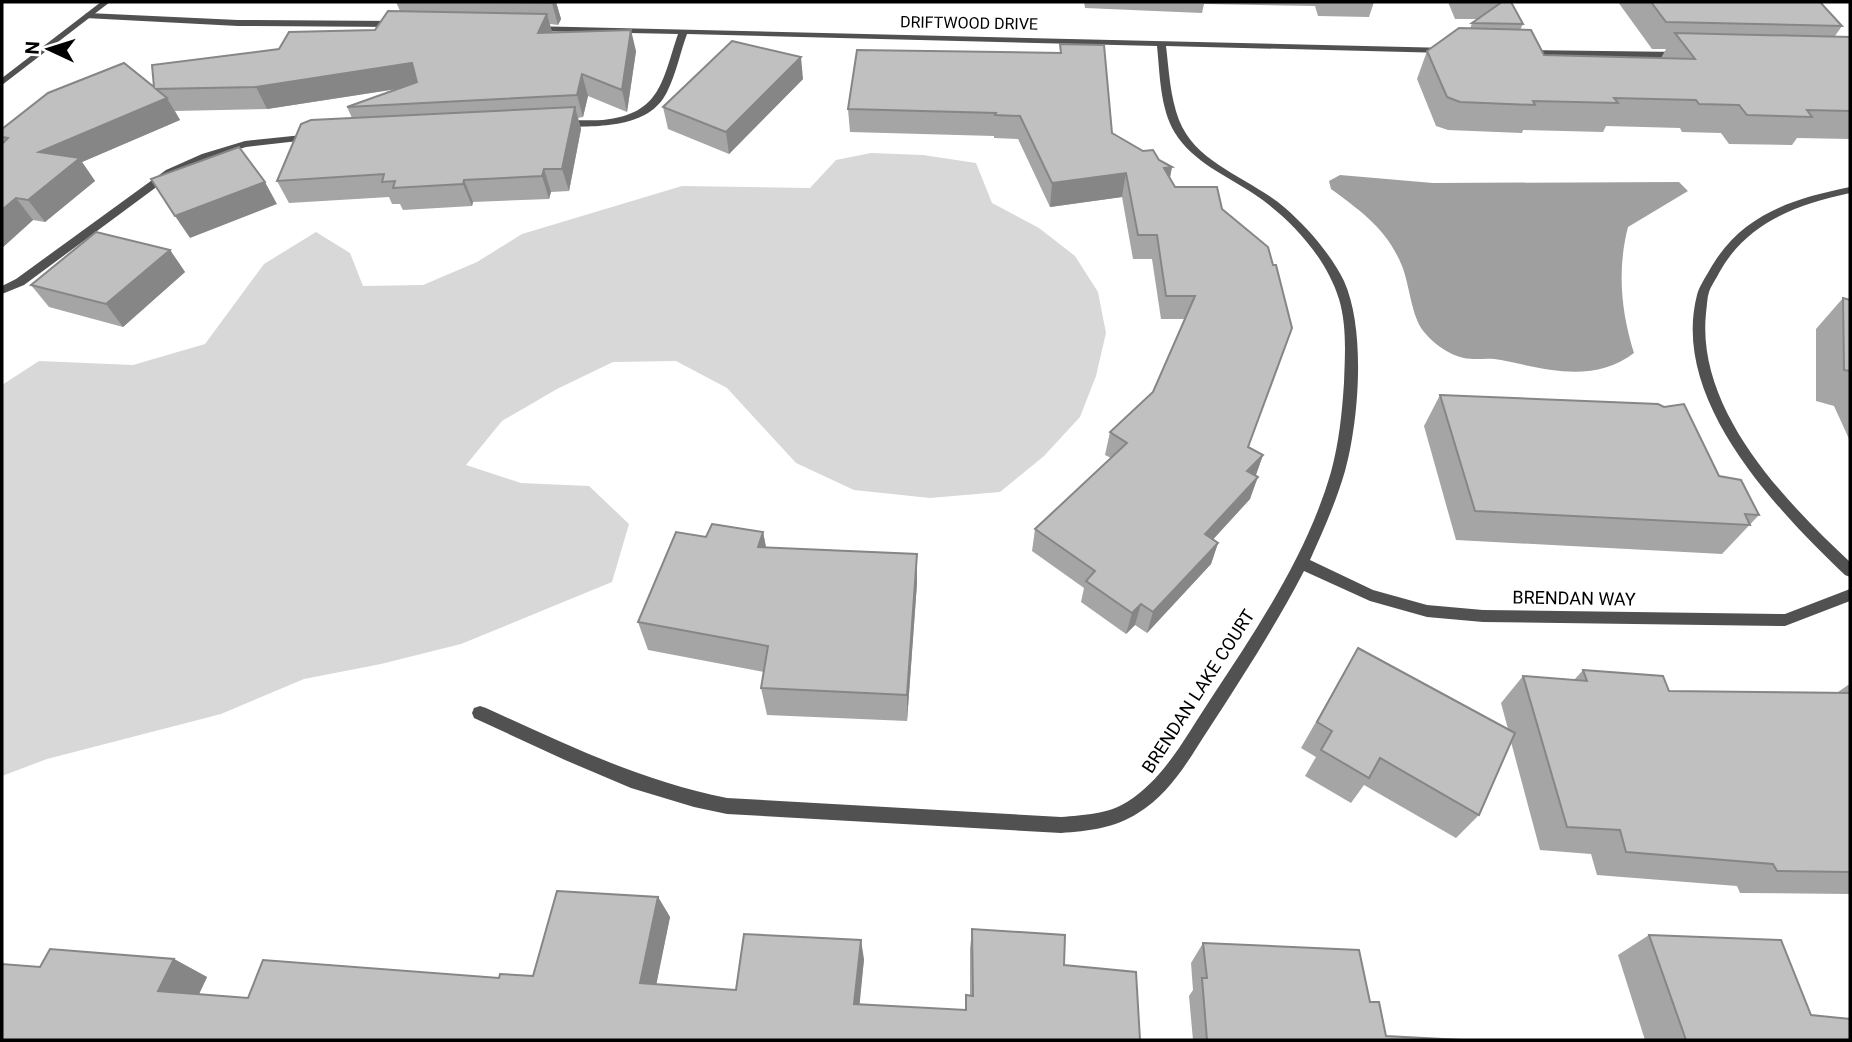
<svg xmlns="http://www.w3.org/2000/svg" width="1852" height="1042" font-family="Roboto,sans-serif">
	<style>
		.green { fill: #d8d8d8 }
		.water { fill: #9f9f9f }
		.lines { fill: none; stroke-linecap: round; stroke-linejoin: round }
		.minor { fill: #515151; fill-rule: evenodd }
		.tertiary { fill: #515151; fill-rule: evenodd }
		.wall { fill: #a5a5a5 }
		.shaded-wall { fill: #868686 }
		.building { fill: #c0c0c0; stroke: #868686; stroke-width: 2 }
		.labels { text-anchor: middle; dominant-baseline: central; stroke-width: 7; stroke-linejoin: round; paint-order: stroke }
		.far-street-label { font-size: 16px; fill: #000; stroke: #fff }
		.street-label { font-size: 18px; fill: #000; stroke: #fff }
	</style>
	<rect width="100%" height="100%" fill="#fff"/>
	<polygon class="green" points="871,153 923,155 976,163 992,203 1039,228 1075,256 1098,292 1106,333 1096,376 1080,417 1044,456 1000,492 930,498 854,490 796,463 727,388 676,361 613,362 557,389 502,421 466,465 521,483 589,486 629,524 612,582 461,644 381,664 304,679 221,714 47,759 2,776 2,385 39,361 133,365 205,344 264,264 316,232 350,253 363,286 423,285 477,262 522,234 682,186 810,188 836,160"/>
	<path class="water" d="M1340,175l93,8 246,-1 9,9 -60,36c-11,43 -7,84 6,126 -40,31 -89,16 -133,7 -9,-2 -18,-1 -27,-1 -20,0 -38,-13 -50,-27 -13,-16 -14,-46 -22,-66 -15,-37 -40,-54 -71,-77l-2,-8z"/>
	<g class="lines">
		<g class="minor">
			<polygon points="88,13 238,20 397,21 402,24 397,27 238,26 85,18 85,14"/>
			<path d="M530,26l919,22v4l-3,1 -280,-7c3,25 4,50 13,74 17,44 71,58 105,87 23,20 46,46 60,74 22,49 15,139 1,190 -9,31 -22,60 -35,89l63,30 54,15 56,5 302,4 65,-25v12l-65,25 -302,-4 -56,-5 -57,-16 -66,-30c-28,54 -61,105 -94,156 -21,32 -39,66 -72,86 -23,15 -50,18 -77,20l-334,-19 -33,-7 -63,-19 -66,-28 -91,-42 -2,-5 2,-5 6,-2 6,2c79,36 155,73 241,90l334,19c23,-2 47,-3 66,-15 38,-24 59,-66 83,-102 47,-71 97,-145 121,-228 8,-29 11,-59 13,-89 1,-28 3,-57 -5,-84 -13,-42 -49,-81 -85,-105 -28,-19 -60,-31 -79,-61 -15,-25 -15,-58 -18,-87l-470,-12c-7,19 -11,40 -20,58 -18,37 -69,34 -104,35l-5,-3 1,-2c15,-3 29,-1 44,-2 58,-6 59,-39 75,-86l-145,-3 -3,-1z"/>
			<polygon points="1523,50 1681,52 1686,55 1681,58 1526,55 1523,54"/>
			<polygon points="312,134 316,135 316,139 246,147 210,158 174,174 24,285 2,294 2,286 16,279 166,170 202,154 245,141"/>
			<path d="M1850,187v6c-54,12 -103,29 -131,80 -3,6 -8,13 -10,19 -2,6 -2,14 -3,21 -10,97 79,188 144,249v15l-5,-2c-69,-66 -175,-175 -148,-280 2,-8 8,-17 12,-24 31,-56 82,-72 141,-84z"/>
		</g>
		<polygon class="tertiary" points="101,2 110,2 2,85 2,78"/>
	</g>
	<g class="wall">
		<polygon points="396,2 556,2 561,19 558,25 550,24 552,33 636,51 627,112 588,96 583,117 578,118 581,129 569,191 551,192 549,199 473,202 472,206 403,210 400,204 392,204 389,197 289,203 277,181 352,118 347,107 398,89 267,109 175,111 180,120 82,162 95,181 45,222 33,220 2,248 2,129 154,87 279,49 375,30 400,11"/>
		<polygon points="1084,2 1374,2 1369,17 1318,16 1315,6 1204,4 1202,13 1085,8"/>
		<polygon points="1448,2 1511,2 1523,24 1520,30 1544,55 1661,58 1666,49 1652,49 1618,2 1820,2 1842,26 1835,36 1850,37 1850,139 1797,138 1792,145 1729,144 1721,133 1682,132 1680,128 1606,126 1603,132 1523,130 1522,133 1448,130 1436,126 1417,79 1427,51 1470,29 1472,23 1478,19 1455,19"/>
		<polygon points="1060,44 1112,133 1172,167 1170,178 1249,447 1263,455 1255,476 1250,499 1213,539 1218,543 1211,564 1147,633 1135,625 1126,634 1081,602 1084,588 1032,551 1035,529 1111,458 1105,455 1110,432 1153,392 1185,319 1161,319 1152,259 1133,259 1122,197 1050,207 1018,139 994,138 994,136 850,132 848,109 1060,53"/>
		<polygon points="803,79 729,154 668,129 663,107"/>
		<polygon points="170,250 185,272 123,327 49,307 31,285"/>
		<polygon points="1843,298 1850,300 1850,441 1834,406 1816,401 1816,329"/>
		<polygon points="1440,395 1719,476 1759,515 1722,554 1456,540 1424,426"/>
		<polygon points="763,532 766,548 917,583 907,721 767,715 761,688 764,672 648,650 638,622 706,537"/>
		<polygon points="1358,648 1508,729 1501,703 1523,676 1574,680 1583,670 1669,691 1838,692 1848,685 1850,685 1850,894 1740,893 1737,886 1597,875 1591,854 1540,850 1511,742 1479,815 1456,838 1364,785 1351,803 1305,776 1316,757 1301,748"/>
		<polygon points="658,897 670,917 656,984 736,990 864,959 859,1004 965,1010 966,995 970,996 970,949 972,929 1064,965 1140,1040 2,1040 40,967 174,959 207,977 199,994 248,998 499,978 533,976"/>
		<polygon points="1649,935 1811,1015 1850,1040 1645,1040 1618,955"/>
		<polygon points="1203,943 1370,1002 1386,1036 1462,1040 1193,1040 1189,996 1193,990 1191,963"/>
	</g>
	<g class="shaded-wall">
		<polygon points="553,2 556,2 561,19 558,25 552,3"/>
		<polygon points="547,14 553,36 538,33"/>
		<polygon points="631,30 636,51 627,112 622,90"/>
		<polygon points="801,57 803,79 729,154 726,132"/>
		<polygon points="412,63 421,85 267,109 256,87"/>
		<polygon points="582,74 588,96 583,117 577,95"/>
		<polygon points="167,98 180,120 82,162 95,181 45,222 28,200 39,152"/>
		<polygon points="575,107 581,129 569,191 562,169"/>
		<polygon points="1172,167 1167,190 1164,168"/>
		<polygon points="544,169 551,192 549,199 542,176"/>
		<polygon points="1126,173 1122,197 1050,207 1052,183"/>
		<polygon points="464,180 473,202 472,206 463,184"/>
		<polygon points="265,182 277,204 190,238 175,216"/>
		<polygon points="16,198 33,220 2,248 2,210"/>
		<polygon points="170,250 185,272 123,327 106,304"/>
		<polygon points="1263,455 1255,478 1247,471"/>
		<polygon points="1258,477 1250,499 1198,556 1205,534"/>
		<polygon points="763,532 769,562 758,547"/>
		<polygon points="1218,543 1211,564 1147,633 1153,612"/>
		<polygon points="917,554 917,583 907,721 907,695"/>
		<polygon points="1141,604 1135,625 1126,634 1132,613"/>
		<polygon points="658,897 670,917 653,1001 640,983"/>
		<polygon points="861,940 864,959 858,1021 854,1004"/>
		<polygon points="174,959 207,977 192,1009 158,991"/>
	</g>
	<g class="building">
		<polygon points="494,2 553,2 552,3"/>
		<polygon points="1502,2 1511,2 1523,24 1472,23"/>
		<polygon points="1651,2 1820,2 1842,26 1666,22"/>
		<polygon points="388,11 547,14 538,33 631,30 622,90 582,74 577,95 347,107 417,82 412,63 256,87 156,89 167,98 39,152 80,158 28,200 16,198 2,210 2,144 8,138 2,137 2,129 48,93 124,63 154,87 152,65 279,49 289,32 375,30"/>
		<polygon points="1459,28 1531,30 1544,55 1695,59 1675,33 1850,37 1850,111 1807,110 1812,117 1747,115 1739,105 1699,104 1696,100 1614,98 1618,103 1533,101 1535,105 1460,102 1447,97 1427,51"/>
		<polygon points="732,41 801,57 726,132 663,107"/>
		<polygon points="1060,44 1104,45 1112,133 1143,151 1153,150 1159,160 1172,167 1164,168 1175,187 1217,187 1222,209 1268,247 1273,265 1276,265 1292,328 1248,447 1263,455 1247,471 1258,477 1205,534 1218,543 1153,612 1141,604 1132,613 1086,581 1095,571 1035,529 1127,443 1110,432 1153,392 1195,296 1166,296 1157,235 1138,235 1126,173 1052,183 1020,116 995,115 996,113 848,109 857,50 1061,53"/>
		<polygon points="575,107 562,169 544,169 542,176 464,180 463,184 393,188 395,181 382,182 384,174 277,181 301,124 311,120"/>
		<polygon points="239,147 265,182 175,216 151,179"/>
		<polygon points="96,232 170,250 106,304 31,285"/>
		<polygon points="1843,298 1850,300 1850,371 1844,370"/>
		<polygon points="1440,395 1658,404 1664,407 1684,404 1719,476 1741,480 1759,515 1745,514 1750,525 1475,511"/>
		<polygon points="712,524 763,532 758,547 917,554 907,695 761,688 768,646 638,622 676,532 706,537"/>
		<polygon points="1358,648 1515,733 1479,815 1380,758 1369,778 1321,750 1332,731 1317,722"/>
		<polygon points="1583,670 1663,676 1669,691 1850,693 1850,872 1777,871 1773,864 1626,852 1620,830 1567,827 1523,676 1587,681"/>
		<polygon points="557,891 658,897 640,983 736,990 744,934 861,940 854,1004 966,1010 966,995 973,996 972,929 1065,935 1064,965 1136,972 1140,1040 2,1040 2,964 40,967 50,949 174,959 158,991 248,998 263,960 499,978 500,974 533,976"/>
		<polygon points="1649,935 1781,940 1811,1015 1850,1019 1850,1040 1686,1040"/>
		<polygon points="1203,943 1359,950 1370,1002 1379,1002 1386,1036 1462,1040 1207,1040 1202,978 1207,978"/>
	</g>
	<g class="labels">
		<g class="far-street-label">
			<text transform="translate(969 23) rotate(1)">DRIFTWOOD DRIVE</text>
		</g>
		<g class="street-label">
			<text transform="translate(1574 598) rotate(1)">BRENDAN WAY</text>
			<text transform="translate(1198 691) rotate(-57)">BRENDAN LAKE COURT</text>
		</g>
	</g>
	<rect width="1852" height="1042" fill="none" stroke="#000000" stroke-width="7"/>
	<g transform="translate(49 49) rotate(274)" stroke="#ffffff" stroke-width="5" paint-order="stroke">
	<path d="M0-5L12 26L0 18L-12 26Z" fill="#000000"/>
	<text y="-10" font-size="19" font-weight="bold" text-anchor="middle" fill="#000000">N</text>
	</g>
</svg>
